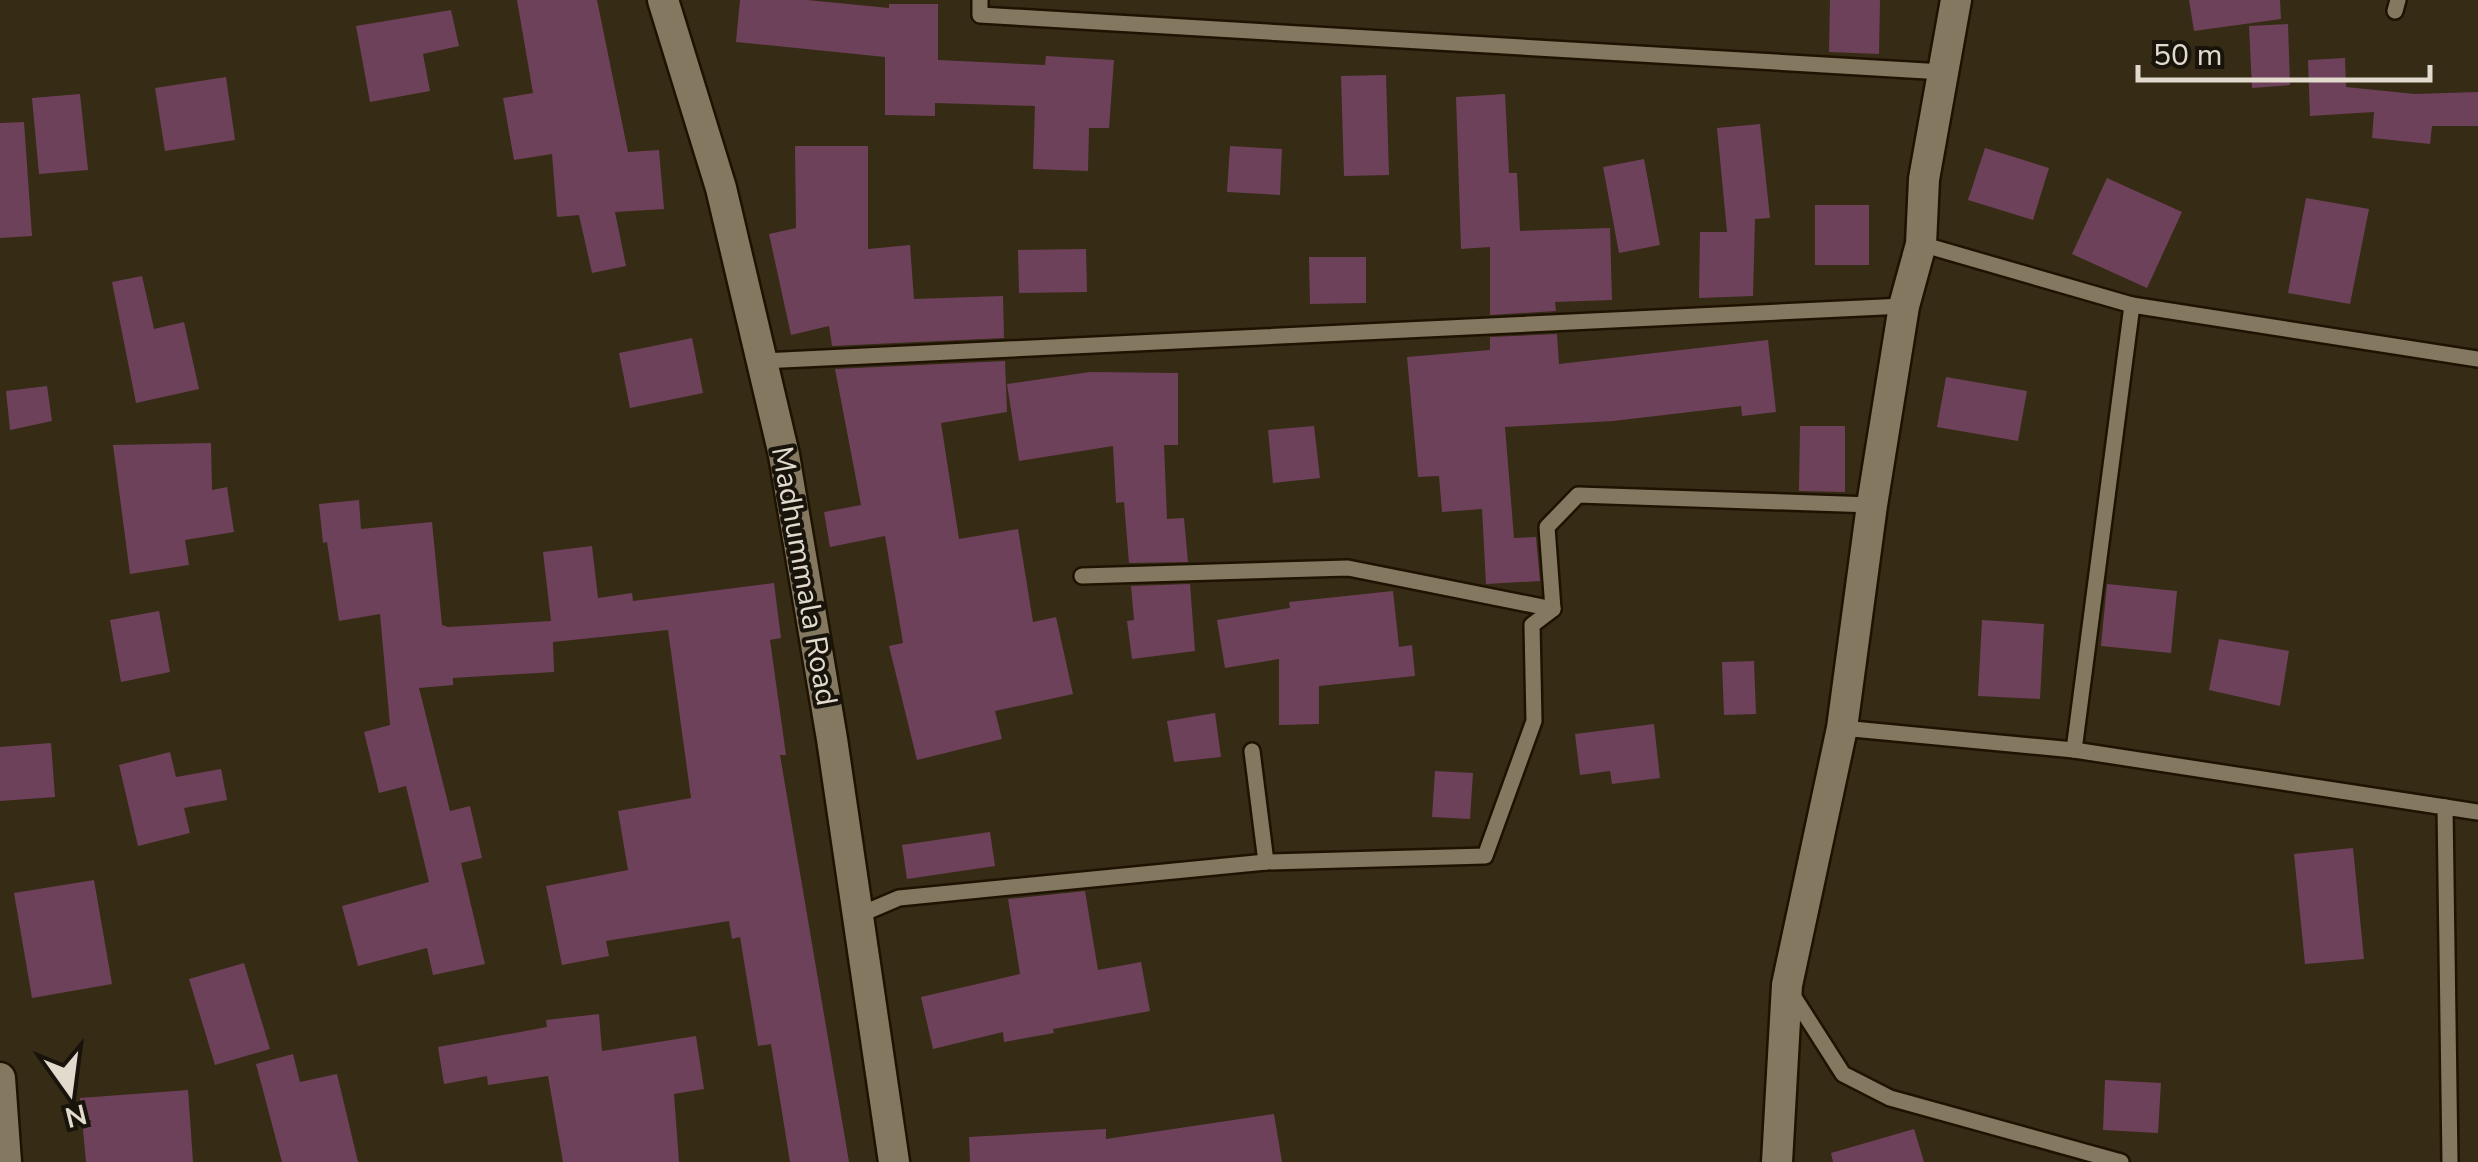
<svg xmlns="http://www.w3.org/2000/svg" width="2478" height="1162" font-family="'Nunito Sans',sans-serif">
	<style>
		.building { fill: #6e415a }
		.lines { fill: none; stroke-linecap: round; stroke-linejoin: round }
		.service-casing { stroke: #1e1301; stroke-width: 20 }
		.minor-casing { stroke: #1e1301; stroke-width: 35 }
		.tertiary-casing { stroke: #1e1301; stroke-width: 35 }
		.service { stroke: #857860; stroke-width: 15 }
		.minor { stroke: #857860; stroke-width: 30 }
		.tertiary { stroke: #857860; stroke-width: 30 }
		.labels { text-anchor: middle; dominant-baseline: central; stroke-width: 8; stroke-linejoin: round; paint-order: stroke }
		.street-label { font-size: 30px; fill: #e1dacd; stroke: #19140b }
	</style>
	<rect width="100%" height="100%" fill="#362b15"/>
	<g class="building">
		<polygon points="517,0 597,0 628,152 659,150 664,209 615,212 626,266 592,273 579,215 557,217 552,154 514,160 503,98 533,93"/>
		<polygon points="740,0 807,0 889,8 889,4 938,4 938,60 1045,65 1046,56 1114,60 1109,128 1089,128 1088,171 1033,169 1035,106 935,103 935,116 885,115 885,57 736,42"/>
		<polygon points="1830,0 1880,0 1879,54 1829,52"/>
		<polygon points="2189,0 2280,0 2281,19 2194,31"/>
		<polygon points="451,10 459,46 423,54 430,91 370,102 356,26"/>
		<polygon points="2288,24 2290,85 2252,88 2249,26"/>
		<polygon points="2345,58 2346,87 2415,94 2478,92 2478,126 2432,126 2430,144 2372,138 2374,112 2310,116 2308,60"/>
		<polygon points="1386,75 1389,175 1344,176 1341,76"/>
		<polygon points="226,77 235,140 165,151 155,88"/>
		<polygon points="80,94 88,170 39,174 32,98"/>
		<polygon points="1505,94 1509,173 1517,173 1520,231 1610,228 1612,300 1555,302 1556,311 1490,315 1490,247 1461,249 1456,97"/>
		<polygon points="24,122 32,236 0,238 0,123"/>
		<polygon points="1760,124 1770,218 1755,219 1753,296 1699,298 1700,232 1727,232 1717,128"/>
		<polygon points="795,146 868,146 868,249 910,245 914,299 1003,296 1004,338 832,346 829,326 791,335 769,234 796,228"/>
		<polygon points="1230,146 1282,149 1280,195 1227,192"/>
		<polygon points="1985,148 2049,168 2033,220 1968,200"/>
		<polygon points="1644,159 1660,245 1619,253 1603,167"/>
		<polygon points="2107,178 2182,212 2147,288 2072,254"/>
		<polygon points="2306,198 2369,209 2350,304 2288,293"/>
		<rect x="1815" y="205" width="54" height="60"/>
		<polygon points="1086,249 1087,292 1019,293 1018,250"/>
		<polygon points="1309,257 1366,257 1366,303 1310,304"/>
		<polygon points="142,276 154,329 184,322 199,389 136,403 112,282"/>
		<polygon points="1557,334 1559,364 1768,340 1776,412 1742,416 1741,406 1613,421 1505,427 1514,538 1536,537 1540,581 1486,584 1482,509 1442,512 1439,476 1418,477 1407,357 1490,350 1490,337"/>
		<polygon points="692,338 703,393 630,408 619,353"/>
		<polygon points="1005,361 1007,412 941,423 959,539 1018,529 1033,622 1056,617 1073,694 995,711 1002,739 917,760 889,646 903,643 885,536 830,547 824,512 861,505 835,369"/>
		<polygon points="1090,372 1178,373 1178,445 1164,445 1167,519 1184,518 1188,562 1129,563 1124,502 1116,503 1113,446 1019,461 1007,384"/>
		<polygon points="1946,377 2027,391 2018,441 1937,427"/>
		<polygon points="47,386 52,421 10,430 6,391"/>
		<polygon points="1314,426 1320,478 1273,483 1268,430"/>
		<polygon points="1800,426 1845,426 1845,492 1799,491"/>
		<polygon points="211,443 212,490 227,487 234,532 185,540 189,565 130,574 113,445"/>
		<polygon points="359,500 361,529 432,522 442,625 448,627 551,621 543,552 592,546 598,598 632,593 633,601 774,583 781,638 770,640 786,755 780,755 849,1162 790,1162 771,1044 758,1046 740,937 732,939 729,921 606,941 609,956 562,965 546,886 628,870 618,811 691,798 668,630 553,642 554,672 453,678 453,685 419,688 450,811 470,806 482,858 461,863 485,964 433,975 427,948 358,966 342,906 429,882 406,786 379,793 364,732 390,725 380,614 339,621 327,542 323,543 319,504"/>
		<polygon points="1190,584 1195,651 1132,659 1127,621 1134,620 1131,586"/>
		<polygon points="2107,584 2177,591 2171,653 2101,646"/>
		<polygon points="1393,591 1399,647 1412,645 1415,676 1319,686 1319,724 1279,725 1279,659 1225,668 1217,620 1290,608 1289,602"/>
		<polygon points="159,611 170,672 121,682 110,620"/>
		<polygon points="1982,620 2044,624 2040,699 1978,696"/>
		<polygon points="2219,639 2289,651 2280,706 2209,690"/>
		<polygon points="1754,661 1756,714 1724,715 1722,662"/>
		<polygon points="1215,713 1221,757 1174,762 1167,721"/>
		<polygon points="1654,724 1660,778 1612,784 1610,771 1580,775 1575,734"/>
		<polygon points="51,743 55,797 0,801 0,747"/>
		<polygon points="170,752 176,777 221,769 227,800 184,808 190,833 138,846 119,765"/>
		<polygon points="1435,771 1473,773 1470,819 1432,817"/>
		<polygon points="990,832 995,866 907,879 902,845"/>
		<polygon points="2353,848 2364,959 2305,964 2294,854"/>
		<polygon points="94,880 112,984 32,998 14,893"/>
		<polygon points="1085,891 1098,970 1141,962 1150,1011 1053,1029 1054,1033 1004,1042 1003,1032 933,1049 921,997 1020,974 1008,899"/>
		<polygon points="244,963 270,1049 215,1065 189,979"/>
		<polygon points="599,1014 602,1051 696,1036 704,1089 674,1094 679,1162 563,1162 548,1076 488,1085 487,1076 444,1084 438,1047 547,1027 546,1020"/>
		<polygon points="293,1054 300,1082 337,1074 358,1162 282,1162 256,1064"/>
		<polygon points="2105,1080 2161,1083 2158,1133 2103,1130"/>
		<polygon points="188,1090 193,1162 86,1162 80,1098"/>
		<polygon points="1274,1114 1282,1162 970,1162 969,1137 1106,1129 1106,1139"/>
		<polygon points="1914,1129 1924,1162 1833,1162 1831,1153"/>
	</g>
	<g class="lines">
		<g class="service-casing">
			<g id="service">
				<polyline points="980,0 980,15 1943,72"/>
				<polyline points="2395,11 2398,0"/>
				<polyline points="1921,244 2132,305 2074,750 2445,807 2450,1162"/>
				<polyline points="2132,305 2478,359"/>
				<polyline points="761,361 1904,306"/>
				<polyline points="1553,609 1547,527 1578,495 1872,505"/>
				<polyline points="1842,728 2074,750"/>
				<polyline points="1252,751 1266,862"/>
				<polyline points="2445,807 2478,812"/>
				<polyline points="859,915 899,898 1266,862 1485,856 1534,721 1532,625 1553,609 1348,568 1082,576"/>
				<polyline points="1790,991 1843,1074 1890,1098 2121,1162"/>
			</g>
		</g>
		<g class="minor-casing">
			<g id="minor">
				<polyline points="0,1078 6,1162"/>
				<polyline points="1777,1162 1787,985 1842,728 1872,505 1904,306 1921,244 1924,179 1956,0"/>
			</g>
		</g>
		<g class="tertiary-casing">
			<polyline id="tertiary" points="663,0 721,188 784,455 832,739 894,1162"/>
		</g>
		<use href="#service" class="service"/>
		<use href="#minor" class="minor"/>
		<use href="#tertiary" class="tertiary"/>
	</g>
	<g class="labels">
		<g class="street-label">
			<text transform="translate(804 576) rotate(80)">Madhummala Road</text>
		</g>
	</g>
	<g transform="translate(70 1092) rotate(166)" stroke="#19140b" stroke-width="8" paint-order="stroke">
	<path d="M0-8L18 38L0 25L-18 38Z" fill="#e1dacd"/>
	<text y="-15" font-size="28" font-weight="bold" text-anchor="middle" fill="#e1dacd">N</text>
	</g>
	<path d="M2138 65v15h292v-15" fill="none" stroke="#e1dacd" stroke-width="5"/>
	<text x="2153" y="65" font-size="30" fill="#e1dacd" stroke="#19140b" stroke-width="8" paint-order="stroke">50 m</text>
</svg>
